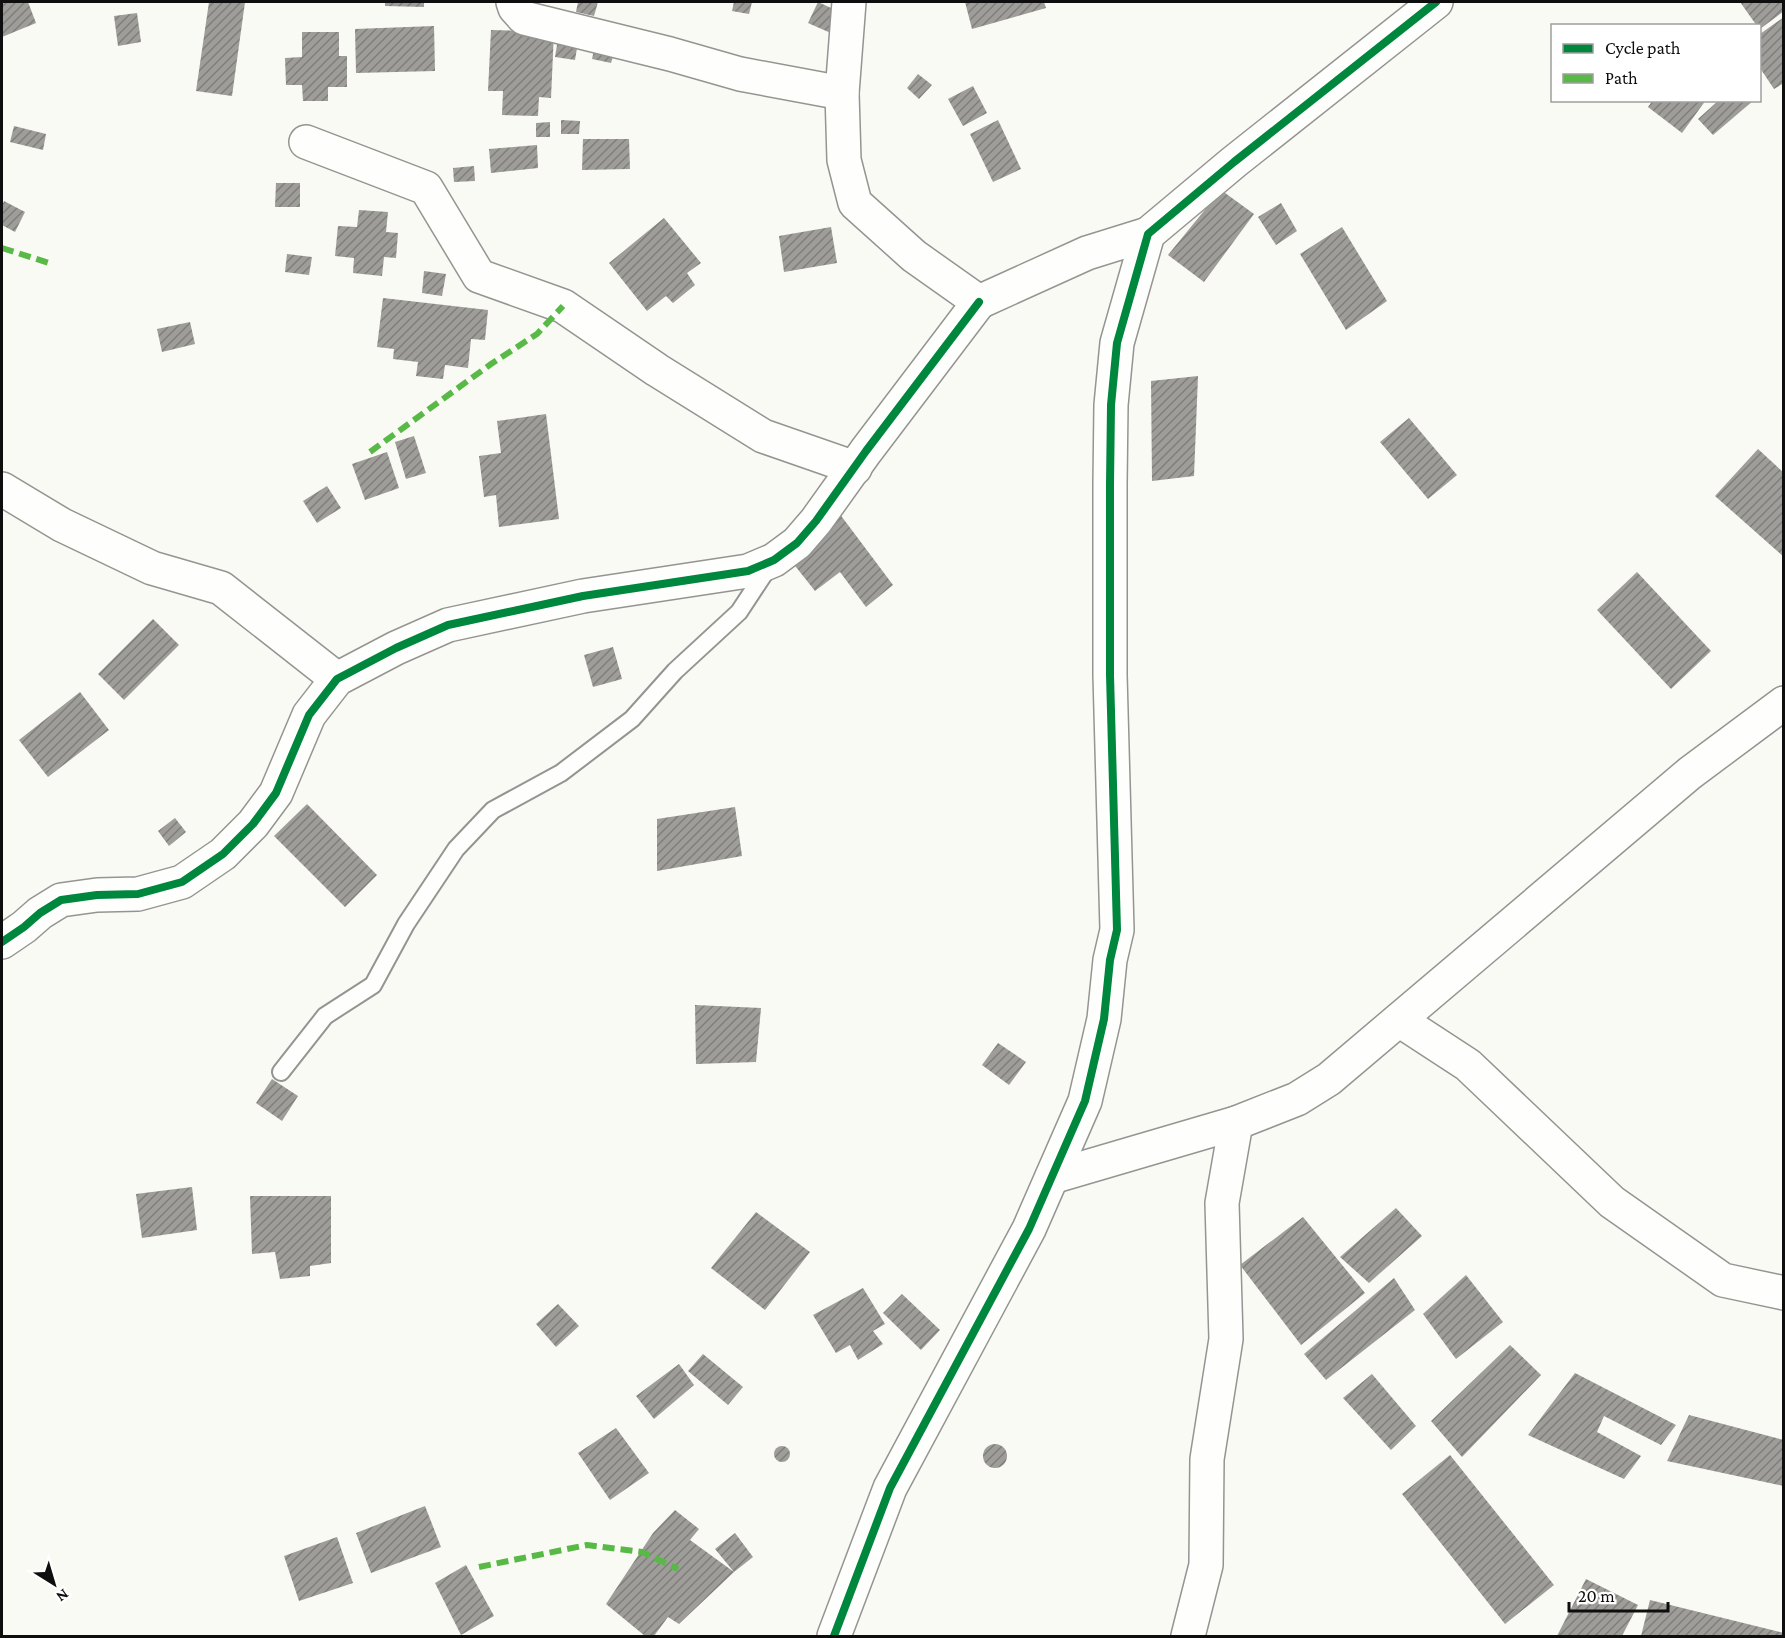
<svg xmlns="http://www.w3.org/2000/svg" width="1785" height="1638" font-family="'Crimson Pro',serif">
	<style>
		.building { fill: url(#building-hatch) }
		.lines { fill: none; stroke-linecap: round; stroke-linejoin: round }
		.lane-casing { stroke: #949492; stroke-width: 20 }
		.street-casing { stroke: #949492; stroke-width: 36 }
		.lane { stroke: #fefefd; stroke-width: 16 }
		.street { stroke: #fefefd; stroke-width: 33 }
		.quiet { stroke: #58b947; stroke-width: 6; stroke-dasharray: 12 6; stroke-linecap: butt }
		.cycleway-casing { stroke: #fff; stroke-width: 11 }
		.cycleway { stroke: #00873e; stroke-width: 8 }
	</style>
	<defs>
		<pattern id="building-hatch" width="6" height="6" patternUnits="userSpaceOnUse" patternTransform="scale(1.5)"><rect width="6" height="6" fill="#9e9d99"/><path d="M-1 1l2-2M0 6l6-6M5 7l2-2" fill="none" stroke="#7f7e7b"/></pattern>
	</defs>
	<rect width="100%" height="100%" fill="#fafaf4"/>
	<g class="building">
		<polygon points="2,2 28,2 36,23 2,37"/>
		<polygon points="209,2 245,2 232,96 196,91"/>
		<polygon points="385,2 424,2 424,7 385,6"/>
		<polygon points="578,2 598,2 594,16 576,12"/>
		<polygon points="734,2 752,2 749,14 732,11"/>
		<polygon points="818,2 842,13 833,34 808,23"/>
		<polygon points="965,2 1044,2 1046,8 972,29"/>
		<polygon points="1740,2 1784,2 1784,11 1760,29 1760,26 1757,26"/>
		<polygon points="137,13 141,42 118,46 114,16"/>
		<polygon points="1784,17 1784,83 1774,89 1760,68 1760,34"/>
		<polygon points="434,26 435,71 356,73 355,29"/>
		<polygon points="491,30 554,32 551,98 539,97 538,116 502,115 503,91 488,91"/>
		<polygon points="302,32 339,32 339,56 347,56 347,87 328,87 328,101 303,101 302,85 286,85 285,58 302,57"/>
		<polygon points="558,39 578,42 575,60 555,57"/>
		<polygon points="595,46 615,50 611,63 592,59"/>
		<polygon points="918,74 932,85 919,99 907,88"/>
		<polygon points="973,86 987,113 963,126 948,99"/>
		<polygon points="1653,100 1706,100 1682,133 1648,107"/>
		<polygon points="1719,100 1754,100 1713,135 1698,119"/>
		<polygon points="561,120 580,121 579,134 561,134"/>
		<polygon points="998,120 1021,169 993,182 970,134"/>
		<polygon points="550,122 550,137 536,137 536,123"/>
		<polygon points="14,126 46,134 43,150 10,142"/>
		<polygon points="583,139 629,139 630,169 582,170"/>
		<polygon points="537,145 538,168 491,173 489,149"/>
		<polygon points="474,166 475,181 454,182 453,168"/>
		<polygon points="276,183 300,183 300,207 275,207"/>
		<polygon points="1221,190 1254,214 1204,282 1168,255"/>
		<polygon points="4,201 25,212 15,232 2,225 2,206"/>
		<polygon points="1281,203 1297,231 1276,245 1258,217"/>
		<polygon points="359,210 388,212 386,232 398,233 396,258 384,257 382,276 353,273 354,258 335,256 338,226 357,227"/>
		<polygon points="664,218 701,263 687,273 695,285 673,303 666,296 647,311 609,263"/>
		<polygon points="831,227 837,263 784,272 779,236"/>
		<polygon points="1342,227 1387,301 1346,330 1300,254"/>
		<polygon points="287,254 312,257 309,275 285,272"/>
		<polygon points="424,271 446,274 442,296 422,293"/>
		<polygon points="383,298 488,310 485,340 471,339 468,368 445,365 443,379 416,376 418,362 393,359 394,349 377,347"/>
		<polygon points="190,322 195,344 162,352 157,329"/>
		<polygon points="1198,376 1194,476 1152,481 1151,381"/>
		<polygon points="546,414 559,519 499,527 496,495 484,497 479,456 501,453 497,421"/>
		<polygon points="1409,418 1457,475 1428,499 1380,442"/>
		<polygon points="414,436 426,473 406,479 395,442"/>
		<polygon points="1758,449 1784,473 1784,557 1715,496"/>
		<polygon points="387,452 399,488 365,500 352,464"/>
		<polygon points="327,486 341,508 317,523 303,501"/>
		<polygon points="839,513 893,585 866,607 840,572 815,591 788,557"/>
		<polygon points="1637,572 1711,651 1671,689 1597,610"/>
		<polygon points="153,619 179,645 124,700 98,674"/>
		<polygon points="613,647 622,679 593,687 584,655"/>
		<polygon points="80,692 109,730 48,777 19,740"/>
		<polygon points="307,804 377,875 345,907 274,836"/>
		<polygon points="735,807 742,856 657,871 657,819"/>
		<polygon points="175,818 186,832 169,846 158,831"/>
		<polygon points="695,1005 761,1008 756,1062 696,1064"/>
		<polygon points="998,1043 1026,1062 1009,1085 982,1065"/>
		<polygon points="272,1079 298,1096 282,1121 256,1103"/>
		<polygon points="192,1187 197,1230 142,1238 136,1194"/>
		<polygon points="250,1196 331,1196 331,1263 310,1266 310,1276 280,1279 275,1252 252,1254"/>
		<polygon points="1396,1208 1422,1236 1369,1283 1340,1257"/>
		<polygon points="756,1212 810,1252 765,1310 711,1268"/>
		<polygon points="1303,1217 1365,1293 1301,1345 1240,1265"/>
		<polygon points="1466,1275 1503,1322 1456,1359 1423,1314"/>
		<polygon points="1394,1278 1415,1310 1326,1380 1304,1354"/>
		<polygon points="863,1288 885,1324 873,1331 883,1344 858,1360 850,1345 836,1353 813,1315"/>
		<polygon points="902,1294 940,1330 921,1350 883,1313"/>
		<polygon points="558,1304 579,1326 556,1347 536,1324"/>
		<polygon points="1510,1345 1541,1375 1462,1457 1431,1421"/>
		<polygon points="703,1354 743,1387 728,1405 688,1371"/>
		<polygon points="679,1364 694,1385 654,1419 636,1396"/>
		<polygon points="1575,1373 1676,1425 1661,1445 1604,1416 1597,1432 1641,1456 1624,1479 1528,1435"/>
		<polygon points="1372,1374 1416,1426 1391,1450 1343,1398"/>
		<polygon points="1689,1415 1784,1440 1784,1486 1667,1461"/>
		<polygon points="616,1428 649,1473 610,1500 578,1453"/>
		<circle cx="995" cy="1456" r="12"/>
		<circle cx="782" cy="1454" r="8"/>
		<polygon points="1450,1455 1554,1585 1505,1624 1402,1494"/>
		<polygon points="425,1506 441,1547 371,1573 356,1533"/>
		<polygon points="675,1510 699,1529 690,1540 734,1572 715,1549 735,1533 753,1557 734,1572 679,1624 668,1617 654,1636 645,1636 606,1604 653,1533"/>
		<polygon points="337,1537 353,1583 299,1601 284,1556"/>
		<polygon points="466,1565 494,1616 461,1635 435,1583"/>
		<polygon points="1586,1579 1638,1605 1622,1636 1557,1636"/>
		<polygon points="1650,1600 1784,1633 1784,1636 1641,1636"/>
	</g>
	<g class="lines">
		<g class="lane-casing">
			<polyline id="lane" points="281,1072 325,1016 373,985 406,924 456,849 493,810 561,773 632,719 675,671 739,612 768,568"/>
		</g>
		<g class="street-casing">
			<g id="street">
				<polyline points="513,2 515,8 524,18 670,54 740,74 842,93"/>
				<polyline points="849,2 842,93 844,160 855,203 914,256 979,302 1087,253 1148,234"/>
				<polyline points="306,142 426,188 479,276 563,306 657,370 763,436 855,468"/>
				<polyline points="2,489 62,525 152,568 221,588 337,679"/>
				<polyline points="2,942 24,927 40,913 61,900 97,895 138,894 182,882 223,854 253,824 276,793 309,715 337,679 396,648 448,625 583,596 748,571 774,560 797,543 816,521 866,451 979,302"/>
				<polyline points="1399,1020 1468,1065 1612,1202 1723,1280 1784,1293"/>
				<polyline points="1052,1177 1236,1123 1297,1099 1329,1079 1690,773 1784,703"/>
				<polyline points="834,1636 890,1488 1029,1229 1085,1101 1104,1019 1110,960 1117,930 1110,675 1110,484 1111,405 1117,343 1148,234 1234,162 1436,2"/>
				<polyline points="1188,1636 1206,1565 1207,1459 1226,1339 1222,1203 1236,1123"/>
			</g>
		</g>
		<use href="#lane" class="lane"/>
		<use href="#street" class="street"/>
		<g class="quiet">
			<polyline points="2,248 52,264"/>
			<polyline points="370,452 491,364 537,334 563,306"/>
			<polyline points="479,1567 587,1545 642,1552 678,1569"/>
		</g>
		<g class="cycleway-casing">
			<g id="cycleway">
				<polyline points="2,942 24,927 40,913 61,900 97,895 138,894 182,882 223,854 253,824 276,793 309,715 337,679 396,648 448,625 583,596 748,571 774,560 797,543 816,521 866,451 979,302"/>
				<polyline points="834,1636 890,1488 1029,1229 1085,1101 1104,1019 1110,960 1117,930 1110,675 1110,484 1111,405 1117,343 1148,234 1234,162 1436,2"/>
			</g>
		</g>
		<use href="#cycleway" class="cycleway"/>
	</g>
	<rect width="1785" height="1638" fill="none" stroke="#0e0e0e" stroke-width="6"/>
	<rect x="1551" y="24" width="210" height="78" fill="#ffffff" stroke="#9f9f9f" stroke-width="1.5"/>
	<rect x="1563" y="44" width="30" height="9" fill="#00873e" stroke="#9f9f9f" stroke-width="1.5"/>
	<text x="1605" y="54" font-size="18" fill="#0e0e0e">Cycle path</text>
	<rect x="1563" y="74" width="30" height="9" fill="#58b947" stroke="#9f9f9f" stroke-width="1.5"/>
	<text x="1605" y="84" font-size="18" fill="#0e0e0e">Path</text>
	<g transform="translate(54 1584) rotate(143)" stroke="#ffffff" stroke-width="4.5" paint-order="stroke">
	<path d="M0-4.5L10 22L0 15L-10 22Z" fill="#0e0e0e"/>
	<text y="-9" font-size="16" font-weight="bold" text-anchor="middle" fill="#0e0e0e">N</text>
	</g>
	<path d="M1569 1602v9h99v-9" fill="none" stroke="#0e0e0e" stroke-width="3"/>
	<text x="1578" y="1602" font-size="18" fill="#0e0e0e" stroke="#ffffff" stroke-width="4.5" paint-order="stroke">20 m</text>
</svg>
